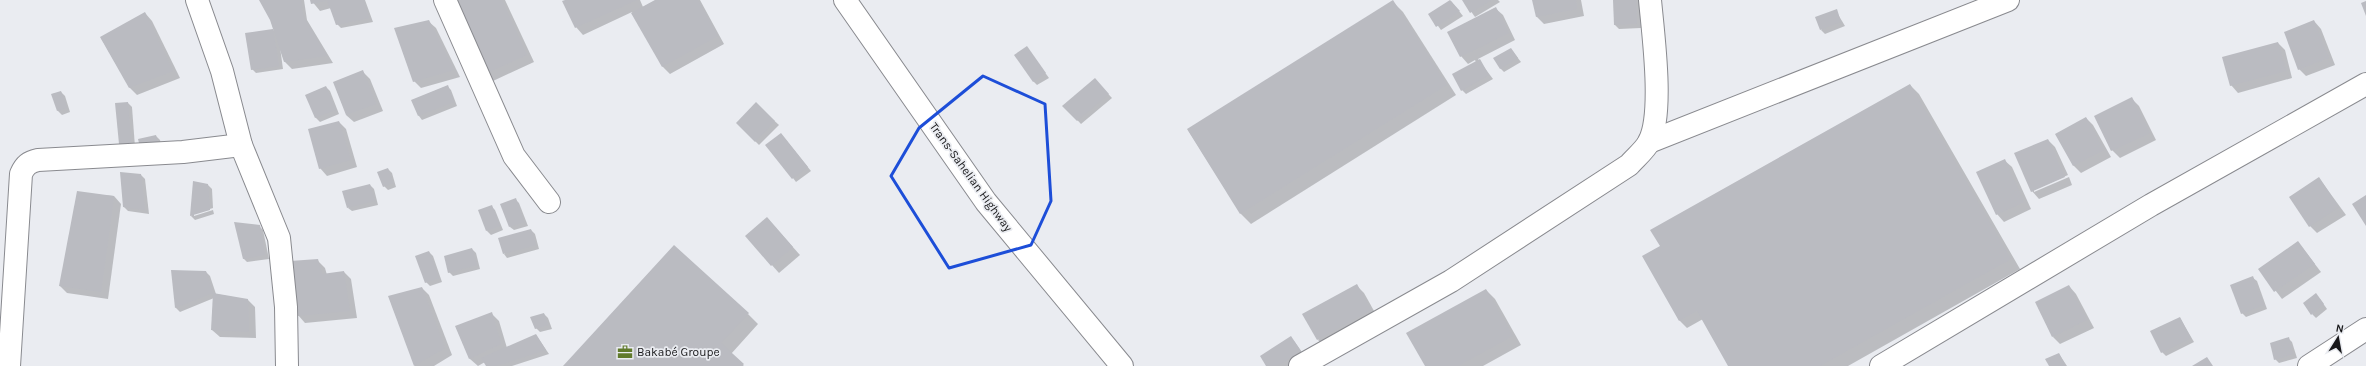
<svg xmlns="http://www.w3.org/2000/svg" width="2366" height="366" font-family="Karla,sans-serif">
	<style>
		.shadow { fill: #0003 }
		.building { fill: #babbc1 }
		.lines { fill: none; stroke-linecap: round; stroke-linejoin: round }
		.street-casing { stroke: #898a8f; stroke-width: 24 }
		.highway-casing { stroke: #898a8f; stroke-width: 24 }
		.street { stroke: #fff; stroke-width: 22 }
		.highway { stroke: #fff; stroke-width: 22 }
		.marked { fill: none; stroke: #1d4ed8; stroke-width: 3; stroke-linejoin: round }
		.labels { text-anchor: middle; dominant-baseline: central; stroke-width: 3.5; stroke-linejoin: round; paint-order: stroke }
		.street-label { font-size: 12px; fill: #18181a; stroke: #eaecf1 }
		.poi-label { font-size: 12px; fill: #18181a; stroke: #eaecf1; text-anchor: start }
	</style>
	<rect width="100%" height="100%" fill="#eaecf1"/>
	<g class="shadow">
		<polygon points="260,0 304,0 307,20 333,63 292,69 285,62 280,47 283,69 256,73 252,69 246,34 275,30 271,19"/>
		<polygon points="311,0 365,0 373,22 341,28 337,24 331,8 320,11"/>
		<polygon points="452,0 505,0 534,62 493,81 486,73"/>
		<polygon points="567,0 640,0 643,7 656,0 700,0 724,44 670,74 663,67 632,12 583,35 576,27"/>
		<polygon points="1463,0 1498,0 1500,2 1475,17"/>
		<polygon points="1533,0 1581,0 1584,16 1544,24 1537,17"/>
		<polygon points="1614,0 1640,0 1641,28 1619,29 1615,25"/>
		<polygon points="1451,1 1463,16 1441,30 1430,15"/>
		<polygon points="1393,2 1403,12 1456,95 1251,224 1241,214 1188,130"/>
		<polygon points="1495,8 1503,15 1515,40 1478,59 1493,79 1466,94 1462,90 1476,62 1475,60 1468,64 1461,56 1449,32"/>
		<polygon points="1836,11 1845,26 1825,34 1821,30"/>
		<polygon points="145,13 152,21 180,78 137,95 130,88 101,38"/>
		<polygon points="428,21 436,28 460,77 421,88 414,81"/>
		<polygon points="2314,21 2321,29 2335,65 2306,76 2299,69"/>
		<polygon points="2278,43 2285,50 2292,78 2238,93 2231,85"/>
		<polygon points="1027,48 1049,78 1037,85 1033,81"/>
		<polygon points="1511,49 1521,62 1504,72 1500,68"/>
		<polygon points="363,72 370,79 383,111 354,122 346,115"/>
		<polygon points="1098,83 1112,98 1081,124 1064,106"/>
		<polygon points="1910,85 1919,94 2020,269 1848,366 1729,366 1703,319 1687,328 1680,321 1663,251"/>
		<polygon points="447,86 451,90 457,106 422,120 419,116 413,100"/>
		<polygon points="326,87 330,91 339,114 320,122 316,118 307,95"/>
		<polygon points="61,92 65,96 70,112 62,115 58,111 53,94"/>
		<polygon points="2132,99 2139,106 2156,140 2120,158 2112,150"/>
		<polygon points="128,103 132,107 135,147 124,148 120,144"/>
		<polygon points="756,104 779,125 759,145 737,123"/>
		<polygon points="2086,118 2093,125 2111,157 2081,173 2074,166 2057,134"/>
		<polygon points="339,122 346,129 357,167 327,176 320,168"/>
		<polygon points="781,134 811,171 796,182 793,178"/>
		<polygon points="156,136 160,140 163,151 142,151"/>
		<polygon points="2048,140 2055,147 2068,175 2034,190 2034,192 2069,177 2072,185 2039,199 2032,191"/>
		<polygon points="2004,160 2012,167 2031,209 2004,222 1997,214"/>
		<polygon points="388,169 392,173 396,187 388,190 384,186"/>
		<polygon points="141,175 145,179 149,214 128,211 124,207"/>
		<polygon points="2319,178 2346,215 2317,233 2310,226"/>
		<polygon points="208,185 212,189 213,208 194,214 194,216 213,210 214,214 195,220 191,216"/>
		<polygon points="370,185 374,189 378,205 352,211 348,208"/>
		<polygon points="78,193 114,196 121,204 108,299 67,293 60,286"/>
		<polygon points="515,199 519,203 528,226 514,230 510,227"/>
		<polygon points="491,206 495,210 503,230 491,235 487,231"/>
		<polygon points="767,218 800,255 779,273 746,236"/>
		<polygon points="259,226 263,230 269,259 247,262 243,258"/>
		<polygon points="531,230 535,234 539,249 507,258 504,254"/>
		<polygon points="2298,242 2321,272 2282,299 2259,269"/>
		<polygon points="472,249 476,253 480,269 453,276 449,272"/>
		<polygon points="429,252 433,256 442,282 430,286 426,282"/>
		<polygon points="317,260 325,268 327,275 344,272 351,279 357,318 305,323 298,315"/>
		<polygon points="172,271 206,272 210,276 216,294 248,300 255,307 256,338 220,337 212,330 214,298 180,312 176,308"/>
		<polygon points="2253,278 2257,281 2267,309 2246,317 2242,313"/>
		<polygon points="1356,285 1364,293 1378,318 1325,347 1318,340"/>
		<polygon points="2069,286 2076,294 2094,328 2060,344 2053,337"/>
		<polygon points="422,288 429,295 452,355 434,366 415,366 389,297"/>
		<polygon points="1486,290 1495,299 1521,345 1483,366 1426,366"/>
		<polygon points="2320,299 2327,309 2316,318 2312,314"/>
		<polygon points="492,314 499,321 507,348 536,335 549,354 512,366 487,366 485,362 478,366 470,359 456,327"/>
		<polygon points="544,314 548,318 552,329 540,332 536,328"/>
		<polygon points="748,314 758,324 731,354 744,366 564,366"/>
		<polygon points="2180,318 2194,342 2166,356 2162,352"/>
		<polygon points="2288,338 2292,342 2297,358 2279,363 2275,359"/>
		<polygon points="1294,341 1304,355 1288,366 1268,366"/>
		<polygon points="2059,354 2067,366 2050,366"/>
	</g>
	<g class="building">
		<polygon points="259,0 301,0 303,15 327,56 284,62 270,20"/>
		<polygon points="310,0 326,0 326,1 311,4"/>
		<polygon points="327,0 364,0 369,18 336,25"/>
		<polygon points="451,0 502,0 527,55 485,74"/>
		<polygon points="565,0 637,0 575,28 562,1"/>
		<polygon points="655,0 698,0 718,36 662,67 631,13"/>
		<polygon points="1393,0 1447,85 1240,214 1187,129"/>
		<polygon points="1450,0 1460,11 1436,27 1428,14"/>
		<polygon points="1462,0 1492,0 1470,13"/>
		<polygon points="1532,0 1576,0 1577,9 1536,17"/>
		<polygon points="1613,0 1636,0 1637,24 1614,25"/>
		<polygon points="2366,1 2366,16 2361,3"/>
		<polygon points="1496,7 1509,33 1460,57 1447,32"/>
		<polygon points="1837,9 1841,22 1820,30 1815,17"/>
		<polygon points="145,12 173,71 129,88 100,37"/>
		<polygon points="429,20 454,70 413,82 394,28"/>
		<polygon points="2314,20 2329,58 2298,70 2284,32"/>
		<polygon points="273,29 279,66 251,70 245,33"/>
		<polygon points="2278,42 2286,71 2230,86 2222,57"/>
		<polygon points="1027,46 1046,73 1033,82 1014,55"/>
		<polygon points="1511,48 1518,58 1500,69 1493,58"/>
		<polygon points="1480,59 1489,75 1461,91 1452,74"/>
		<polygon points="363,70 376,104 346,115 333,82"/>
		<polygon points="1095,78 1109,94 1077,121 1062,106"/>
		<polygon points="1910,84 2011,259 1820,366 1728,366 1697,311 1679,321 1642,256 1660,246 1650,230"/>
		<polygon points="448,85 454,102 418,116 411,100"/>
		<polygon points="326,86 336,110 315,118 305,95"/>
		<polygon points="61,91 67,108 57,111 51,94"/>
		<polygon points="2132,97 2150,133 2111,151 2094,116"/>
		<polygon points="128,102 131,143 119,144 115,103"/>
		<polygon points="756,102 775,121 755,142 736,123"/>
		<polygon points="2086,117 2104,150 2073,166 2055,134"/>
		<polygon points="339,121 351,160 319,169 308,129"/>
		<polygon points="781,133 808,167 792,179 765,145"/>
		<polygon points="156,135 159,148 141,151 138,139"/>
		<polygon points="2048,139 2065,177 2031,192 2014,153"/>
		<polygon points="2005,159 2024,202 1996,215 1976,172"/>
		<polygon points="388,168 393,183 383,187 377,172"/>
		<polygon points="120,172 141,174 145,210 123,207"/>
		<polygon points="2319,177 2339,207 2309,227 2289,197"/>
		<polygon points="193,181 208,184 210,210 190,216"/>
		<polygon points="370,184 375,201 347,208 342,191"/>
		<polygon points="77,191 114,196 101,292 59,286"/>
		<polygon points="2366,195 2366,226 2352,204"/>
		<polygon points="516,198 524,222 509,227 500,204"/>
		<polygon points="492,205 500,226 486,231 478,210"/>
		<polygon points="767,217 793,247 771,266 745,236"/>
		<polygon points="234,222 260,225 265,255 243,259"/>
		<polygon points="531,229 536,245 503,254 498,238"/>
		<polygon points="2298,241 2315,264 2274,292 2258,269"/>
		<polygon points="674,245 749,313 721,343 744,364 742,366 563,366"/>
		<polygon points="472,248 477,265 448,273 444,256"/>
		<polygon points="429,251 439,278 425,283 415,256"/>
		<polygon points="318,259 322,274 344,271 350,311 297,316 290,261"/>
		<polygon points="171,270 206,271 213,293 175,308"/>
		<polygon points="2253,276 2264,305 2241,314 2230,285"/>
		<polygon points="1357,284 1371,310 1317,340 1302,314"/>
		<polygon points="2069,285 2087,320 2052,337 2035,302"/>
		<polygon points="422,287 445,348 414,366 388,296"/>
		<polygon points="1486,289 1513,336 1458,366 1425,366 1406,333"/>
		<polygon points="213,293 248,299 249,332 211,330"/>
		<polygon points="2316,293 2324,304 2311,315 2303,303"/>
		<polygon points="492,312 501,344 469,359 455,326"/>
		<polygon points="544,313 548,325 535,329 530,317"/>
		<polygon points="2180,317 2191,338 2161,353 2150,331"/>
		<polygon points="536,334 546,350 496,366 486,366 481,358"/>
		<polygon points="1291,336 1301,351 1278,366 1266,366 1260,356"/>
		<polygon points="2289,337 2293,354 2274,360 2270,343"/>
		<polygon points="2059,353 2066,366 2049,366 2045,359"/>
		<polygon points="2207,357 2213,366 2192,366"/>
	</g>
	<g class="lines">
		<g class="street-casing">
			<g id="street">
				<polyline points="197,0 222,71 241,145 279,238 286,307 287,366"/>
				<polyline points="445,0 514,156 549,202"/>
				<polyline points="1649,142 2008,0"/>
				<path d="M9,366l12,-192c4,-9 8,-12 17,-14l145,-8 58,-7"/>
				<path d="M1300,366l151,-85 178,-116c6,-7 16,-15 20,-23 15,-28 4,-109 1,-142"/>
				<polyline points="1881,366 2151,205 2366,84"/>
				<polyline points="2309,366 2366,329"/>
			</g>
		</g>
		<g class="highway-casing">
			<polyline id="highway" points="845,0 986,202 1122,366"/>
		</g>
		<use href="#street" class="street"/>
		<use href="#highway" class="highway"/>
	</g>
	<path class="marked" d="M983,76l62,28 6,97 -20,44 -82,23 -58,-92 28,-48z"/>
	<defs>
		<g id="office-bare" transform="scale(1.2)"><path d="M-6-3h4V-5.5h4V-3h4V5H-6ZM-1-4.5V-3h2v-1.5ZM-6 0V1H6V0Z" fill="#617a2c" stroke="#eaecf1" stroke-width="2.5" paint-order="stroke"/></g>
	</defs>
	<g fill-rule="evenodd">
		<use href="#office-bare" x="625" y="352"/>
	</g>
	<g class="labels">
		<g class="street-label">
			<text transform="translate(971 177) rotate(54)">Trans-Sahelian Highway</text>
		</g>
		<g class="poi-label">
			<text x="637" y="352">Bakabé Groupe</text>
		</g>
	</g>
	<g transform="translate(2338 338) rotate(11)" stroke="#eaecf1" stroke-width="3" paint-order="stroke">
	<path d="M0-3L7 15L0 10L-7 15Z" fill="#18181a"/>
	<text y="-6" font-size="11" font-weight="bold" text-anchor="middle" fill="#18181a">N</text>
	</g>
</svg>
